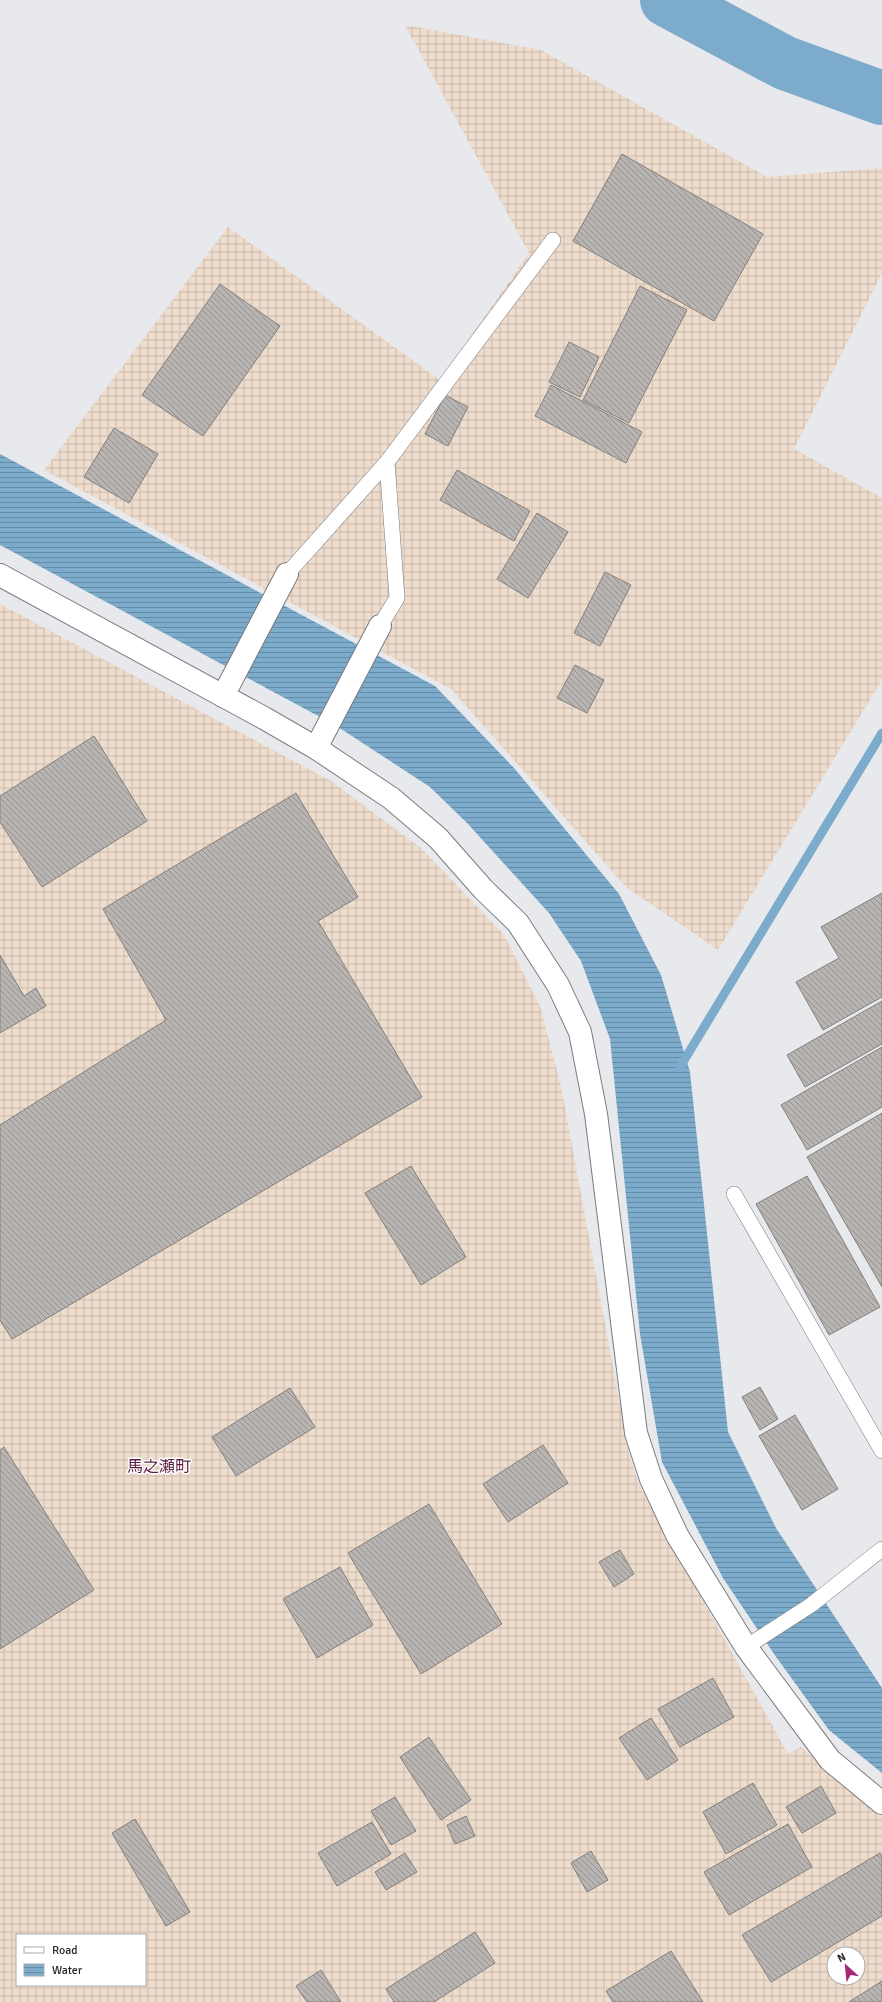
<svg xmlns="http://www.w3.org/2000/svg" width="882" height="2002" font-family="Signika,'Noto Sans JP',sans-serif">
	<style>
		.industrial { fill: url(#industrial-grid); fill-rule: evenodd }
		.water { fill: url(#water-rules) }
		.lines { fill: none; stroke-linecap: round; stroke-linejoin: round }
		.stream { stroke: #7cabcb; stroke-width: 9 }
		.river { stroke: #7cabcb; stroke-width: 54 }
		.building { fill: url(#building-back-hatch); stroke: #83807d }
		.service-casing { stroke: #7b7c80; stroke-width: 16 }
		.minor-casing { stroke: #7b7c80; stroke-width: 24 }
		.tertiary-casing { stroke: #7b7c80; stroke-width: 24 }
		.service { stroke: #fff; stroke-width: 15 }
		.minor { stroke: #fff; stroke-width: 22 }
		.tertiary { stroke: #fff; stroke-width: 22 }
		.labels { text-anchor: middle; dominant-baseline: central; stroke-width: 3; stroke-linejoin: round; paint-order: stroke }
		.quarter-label { font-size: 16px; fill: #5c1e42; stroke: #fff }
	</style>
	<defs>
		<pattern id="industrial-grid" width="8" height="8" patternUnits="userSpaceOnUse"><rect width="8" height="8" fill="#eedccc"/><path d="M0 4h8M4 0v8" fill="none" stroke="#ccbdaf"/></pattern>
		<pattern id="water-rules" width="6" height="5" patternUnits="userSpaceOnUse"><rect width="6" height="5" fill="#7cabcb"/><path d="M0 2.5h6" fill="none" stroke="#668ba5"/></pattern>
		<pattern id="building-back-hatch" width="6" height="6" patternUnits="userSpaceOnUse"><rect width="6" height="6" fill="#b8b4b1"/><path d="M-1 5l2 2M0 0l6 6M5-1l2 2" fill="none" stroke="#969290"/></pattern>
	</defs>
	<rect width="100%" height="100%" fill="#e8e9ed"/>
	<g class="industrial">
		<polygon points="405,25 541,50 767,177 882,168 882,273 794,449 882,498 882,680 718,950 626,887 451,689 44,470 228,227 440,380 529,253"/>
		<path d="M0,604l331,177 90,67 84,88 35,70 21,80 68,368 10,31 149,269 13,-7 81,70v185h-882zM17,1935h128v50h-128zM834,1954h24v24h-24z"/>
	</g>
	<polygon class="water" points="0,454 435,686 514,768 619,894 661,975 690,1072 728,1432 776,1528 882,1688 882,1773 829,1730 774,1654 723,1578 662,1462 640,1334 610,1039 581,961 549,913 468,824 430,787 335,725 0,545"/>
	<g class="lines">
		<polyline class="stream" points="680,1067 882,733"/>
		<polyline class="river" points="667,0 785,63 882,98"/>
	</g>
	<g class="building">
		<polygon points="622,154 763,234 714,321 573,241"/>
		<polygon points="220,284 280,326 203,436 142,395"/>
		<polygon points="640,286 687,310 629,423 583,400"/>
		<polygon points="569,342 599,357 580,397 549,382"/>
		<polygon points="551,385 642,432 626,463 535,416"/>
		<polygon points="445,395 468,407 448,446 425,434"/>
		<polygon points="114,428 158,454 129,503 84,477"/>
		<polygon points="457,470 530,511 514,541 440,500"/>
		<polygon points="537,513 568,532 528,598 497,579"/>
		<polygon points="605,572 631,585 600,646 574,633"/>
		<polygon points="575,665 604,680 587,713 557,698"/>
		<polygon points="94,736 147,821 42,887 0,822 0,796"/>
		<polygon points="296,793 358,897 318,921 422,1097 12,1339 0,1320 0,1125 166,1020 103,909"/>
		<polygon points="882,893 882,997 823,1030 796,982 839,958 821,927"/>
		<polygon points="0,955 24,996 36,988 46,1006 0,1033"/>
		<polygon points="882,1001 882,1044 805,1087 787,1055"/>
		<polygon points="882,1047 882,1107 807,1150 781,1105"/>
		<polygon points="882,1113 882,1287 807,1157"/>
		<polygon points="411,1166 466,1257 421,1285 365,1193"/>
		<polygon points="807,1176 880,1307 829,1335 756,1204"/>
		<polygon points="760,1387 778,1419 760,1430 742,1397"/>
		<polygon points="290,1388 315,1427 236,1476 212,1437"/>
		<polygon points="795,1415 838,1489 802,1510 759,1436"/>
		<polygon points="543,1445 568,1483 508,1522 483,1484"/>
		<polygon points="4,1447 94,1590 0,1649 0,1450"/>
		<polygon points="429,1504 502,1624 421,1674 348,1553"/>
		<polygon points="620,1550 634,1574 614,1587 599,1562"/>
		<polygon points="340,1567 373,1625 317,1658 283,1599"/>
		<polygon points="713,1678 734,1717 680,1747 658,1709"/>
		<polygon points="651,1718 678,1760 647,1780 619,1738"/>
		<polygon points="429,1737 471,1800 441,1820 400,1757"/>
		<polygon points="753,1783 777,1825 726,1854 703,1812"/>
		<polygon points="821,1786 836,1813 802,1833 786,1807"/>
		<polygon points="395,1797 416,1831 391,1845 371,1811"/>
		<polygon points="466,1816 475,1836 455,1844 447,1825"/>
		<polygon points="135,1819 190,1912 166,1926 112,1833"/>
		<polygon points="372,1822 391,1854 337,1886 318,1853"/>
		<polygon points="788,1824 812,1867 729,1915 704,1872"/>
		<polygon points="591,1851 608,1880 587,1892 571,1863"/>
		<polygon points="405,1853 417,1872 386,1890 375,1872"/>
		<polygon points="880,1853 882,1857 882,1916 771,1982 742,1935"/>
		<polygon points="475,1932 495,1963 434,2002 394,2002 386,1989"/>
		<polygon points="671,1951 703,2002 613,2002 606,1991"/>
		<polygon points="321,1970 341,2002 307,2002 296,1986"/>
		<polygon points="882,1981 882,2002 849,2002"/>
	</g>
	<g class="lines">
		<g class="service-casing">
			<g id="service">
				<polyline points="287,574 387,462"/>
				<polyline points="380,626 397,598 387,462 553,240"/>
				<polyline points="734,1194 882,1451"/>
				<polyline points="746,1647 811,1605 882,1549"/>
			</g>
		</g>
		<g class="minor-casing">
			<g id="minor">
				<polyline points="223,696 287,574"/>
				<polyline points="316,748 380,626"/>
			</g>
		</g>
		<g class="tertiary-casing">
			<polyline id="tertiary" points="0,575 264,718 316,748 391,798 438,838 483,889 518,923 558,985 580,1032 596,1114 636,1433 651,1479 677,1535 746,1647 830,1760 882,1803"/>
		</g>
		<use href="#service" class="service"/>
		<use href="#minor" class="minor"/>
		<use href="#tertiary" class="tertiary"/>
	</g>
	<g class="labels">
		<g class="quarter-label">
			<text x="159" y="1467">馬之瀬町</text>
		</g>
	</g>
	<rect x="16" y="1934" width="130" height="52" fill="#ffffff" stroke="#a9a9aa"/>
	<rect x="24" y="1947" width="20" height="6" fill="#ffffff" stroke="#a9a9aa"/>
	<text x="52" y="1954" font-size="12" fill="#28292a">Road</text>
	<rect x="24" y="1964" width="20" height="12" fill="url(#water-rules)" stroke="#a9a9aa"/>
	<text x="52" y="1974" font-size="12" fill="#28292a">Water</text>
	<g transform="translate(846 1966) rotate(333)"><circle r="19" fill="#ffffff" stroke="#a9a9aa"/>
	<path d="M0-3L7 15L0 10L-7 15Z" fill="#a82775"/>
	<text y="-6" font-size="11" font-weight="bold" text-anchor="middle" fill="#28292a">N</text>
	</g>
</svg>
